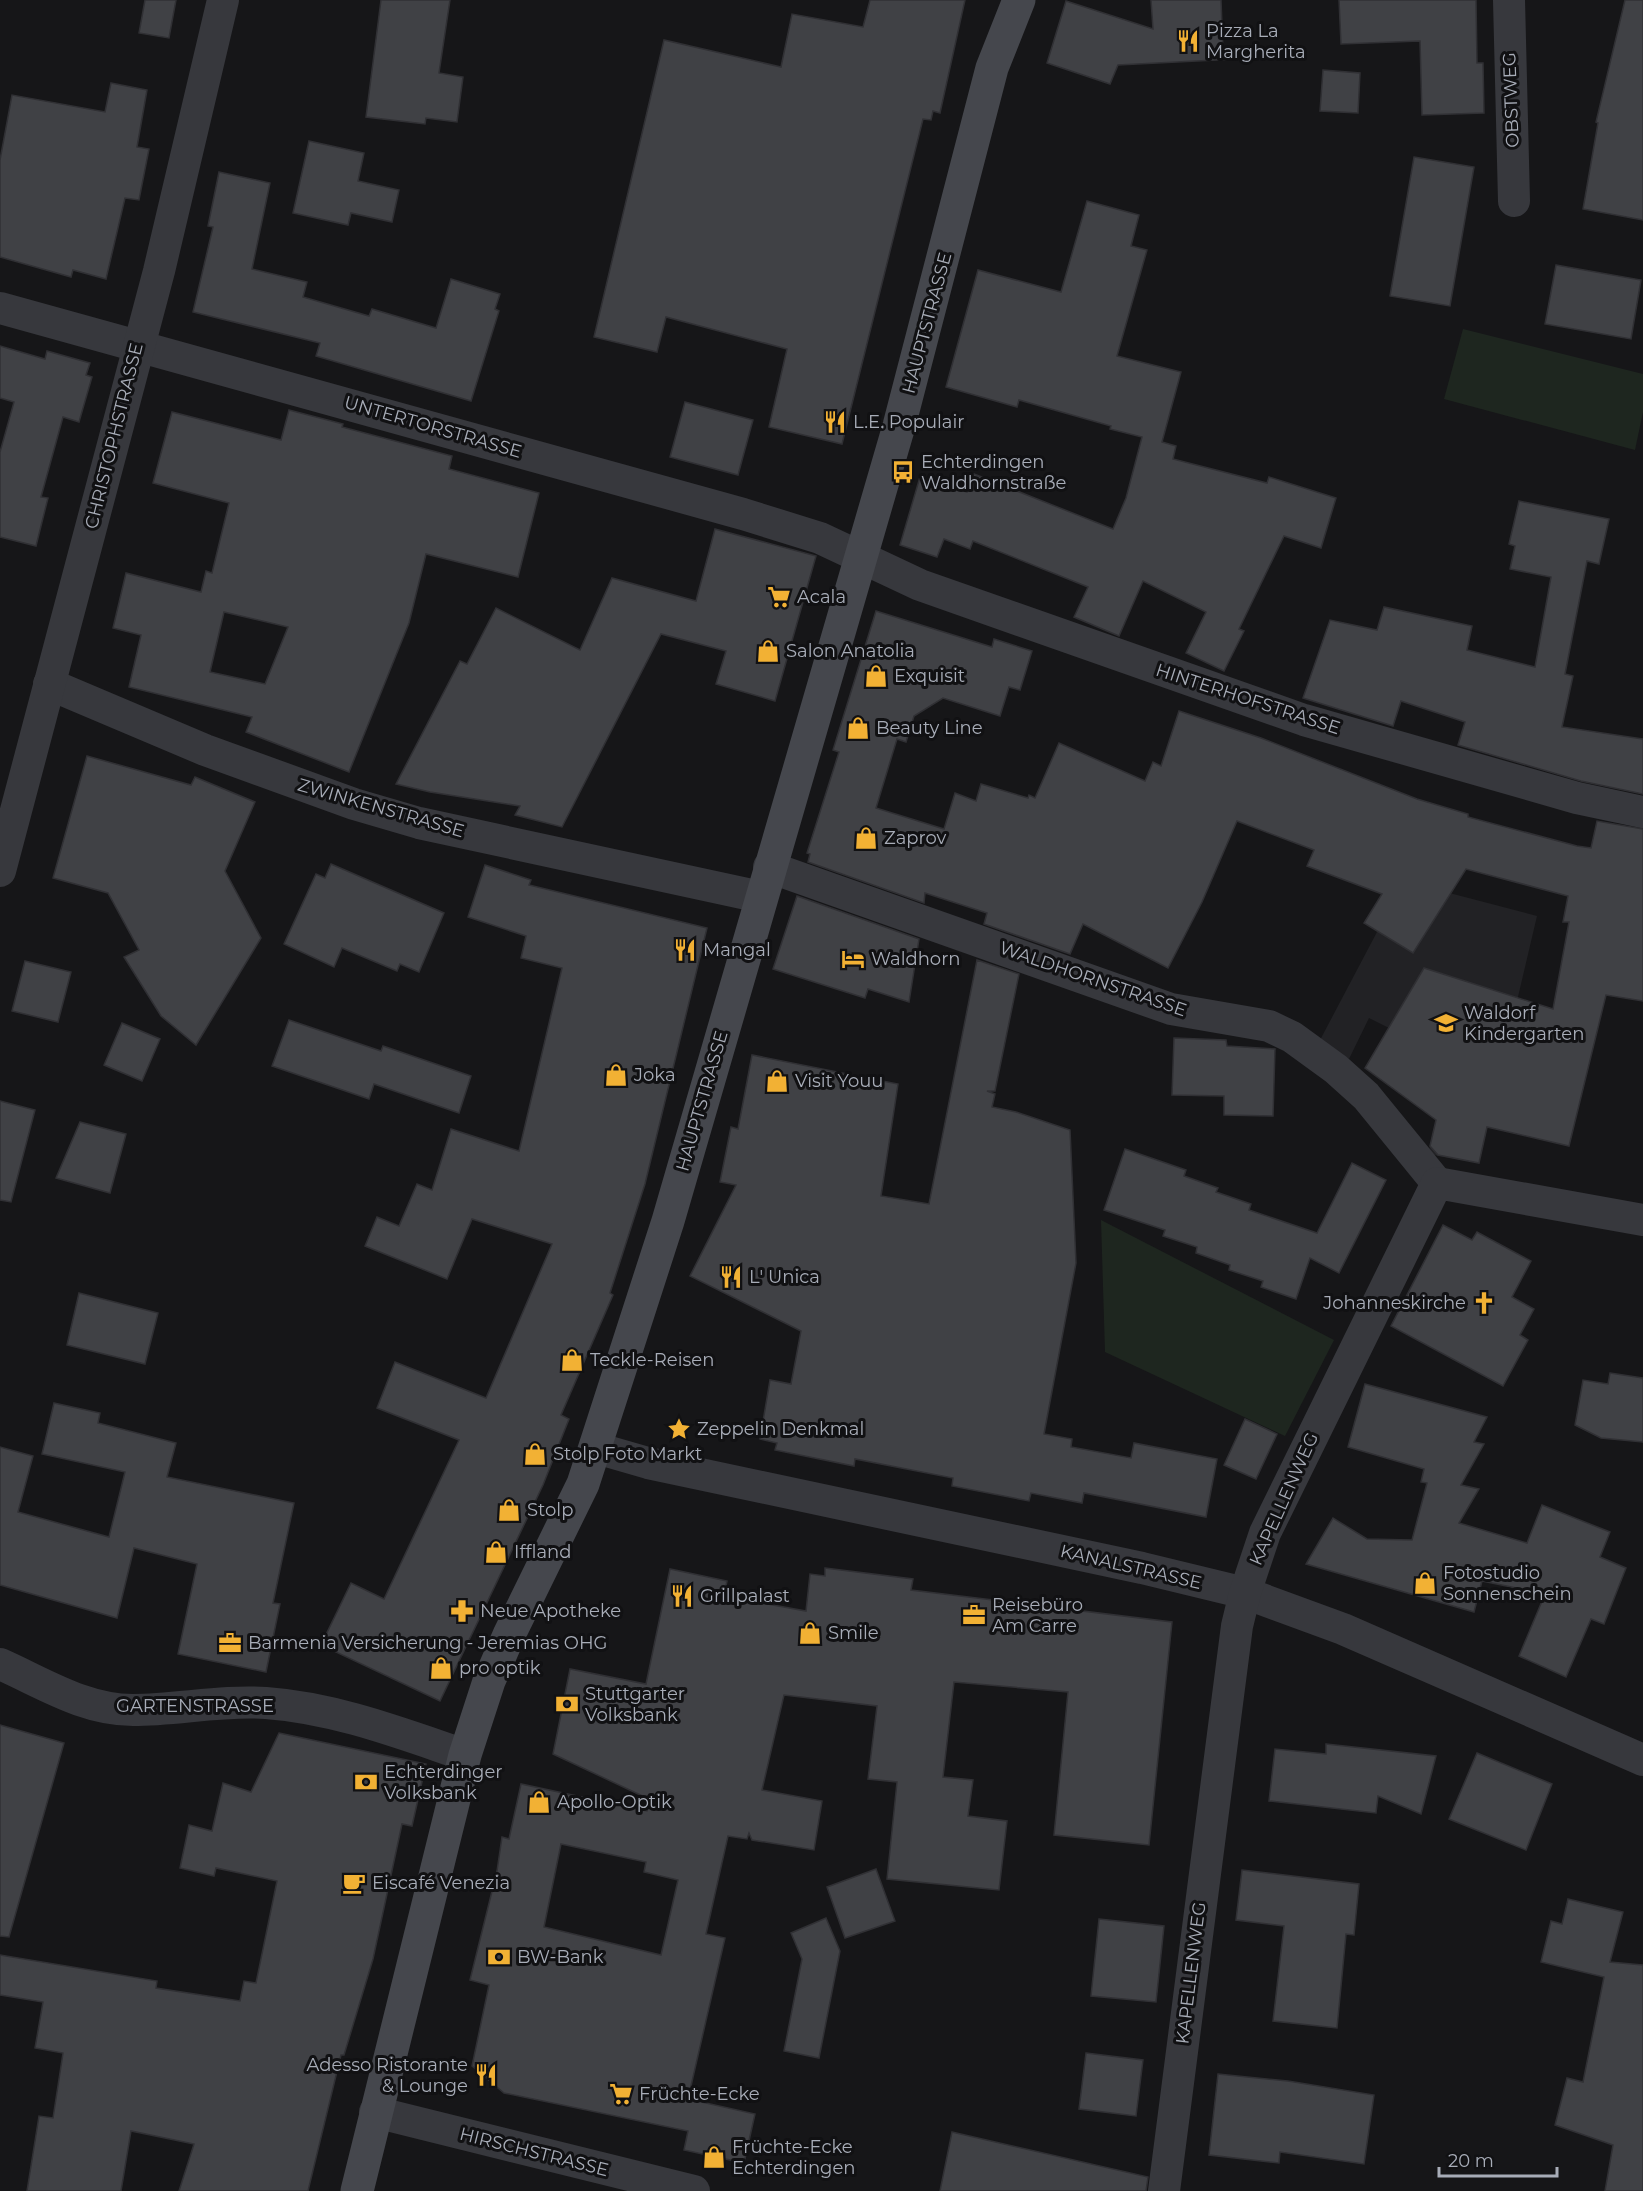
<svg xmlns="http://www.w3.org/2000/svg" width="1643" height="2191" font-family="Montserrat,sans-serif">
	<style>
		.built { fill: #222225 }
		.green { fill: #1e261f }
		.building { fill: #404145; stroke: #303034; stroke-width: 1.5; fill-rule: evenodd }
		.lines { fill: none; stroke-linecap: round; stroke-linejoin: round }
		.street { stroke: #37383d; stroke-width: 32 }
		.secondary { stroke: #45474d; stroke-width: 33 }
		.labels { text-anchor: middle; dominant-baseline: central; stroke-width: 6; stroke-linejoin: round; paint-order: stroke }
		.poi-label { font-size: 18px; fill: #a8adb8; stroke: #111113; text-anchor: start }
		.street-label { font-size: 18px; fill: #a8adb8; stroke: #111113 }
	</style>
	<rect width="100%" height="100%" fill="#161618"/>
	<polygon class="built" points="1392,878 1537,916 1479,1163 1428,1154 1436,1120 1365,1068 1389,1028 1369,1018 1349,1059 1319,1042 1377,932"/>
	<g class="green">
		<polygon points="1463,329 1643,374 1643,412 1635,450 1444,399"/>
		<polygon points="1101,1220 1334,1340 1285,1436 1105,1352"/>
	</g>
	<g class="building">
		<polygon points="145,0 176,0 169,38 139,33"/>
		<polygon points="381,0 450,0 439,73 463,77 457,122 426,118 425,124 366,117"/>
		<polygon points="870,0 965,0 940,113 933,111 931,120 923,119 842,444 769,427 787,349 666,317 657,352 594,337 664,40 781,67 792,14 863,27"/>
		<polygon points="1151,0 1221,0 1223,52 1237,56 1236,59 1118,65 1110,84 1047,63 1066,1 1153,29"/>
		<polygon points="1339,0 1476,0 1477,63 1483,63 1484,113 1422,115 1420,41 1341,44"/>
		<polygon points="1625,0 1643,0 1643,220 1583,209 1598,123 1596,122"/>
		<polygon points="1323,70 1360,73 1358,113 1320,111"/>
		<polygon points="111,83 147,90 137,147 149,149 139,200 125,198 106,279 73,270 71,277 0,257 0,160 12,95 105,112"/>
		<polygon points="309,141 364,153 358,181 399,190 392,222 351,213 348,225 293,213"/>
		<polygon points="1414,157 1474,167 1450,306 1390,296"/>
		<polygon points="219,172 270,183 252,269 307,282 303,297 369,316 372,309 436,328 451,279 500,294 495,309 499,311 471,401 316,356 320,343 193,312 213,227 208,226"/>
		<polygon points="1087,201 1139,215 1131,246 1147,250 1117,356 1181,372 1162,442 1176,446 1173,459 1267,483 1269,477 1336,498 1321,548 1284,536 1239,629 1244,631 1224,671 1186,653 1206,612 1143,581 1119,636 1074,617 1088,587 973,541 970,549 944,539 937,557 900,545 920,477 967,492 974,474 1113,529 1126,498 1142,437 1110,429 1111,426 1019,400 1017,407 946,387 978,270 1061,292"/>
		<polygon points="1556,265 1641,280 1631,339 1545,324"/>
		<polygon points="0,346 45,359 47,351 90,363 86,375 92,377 79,422 63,417 41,497 48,498 36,546 0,537 0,452 14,402 0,398"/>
		<polygon points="685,402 753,420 738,475 670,457"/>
		<path d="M289,410l54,14 -1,3 110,29 -3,13 90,24 -21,84 -92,-23 -17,69 -60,149 -103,-40 6,-15 -123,-30 12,-52 -28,-7 13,-55 75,19 5,-21 6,2 17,-70 -76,-20 19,-71 109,28zM224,612l64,15 -23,57 -55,-12z"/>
		<polygon points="1519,501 1609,519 1599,564 1587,561 1565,674 1573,676 1562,727 1643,739 1643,794 1581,781 1458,745 1465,722 1401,701 1393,726 1303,698 1330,620 1377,630 1384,607 1472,626 1467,650 1535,667 1551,577 1510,569 1515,546 1509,544"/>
		<polygon points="715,529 816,556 775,701 716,684 726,651 661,634 562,827 515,815 520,806 430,792 396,784 460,661 467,664 496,608 580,650 612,578 696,601"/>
		<polygon points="876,611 992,647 994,639 1032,651 1020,690 1009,687 1000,716 943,698 914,716 906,742 897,739 876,808 944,829 955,793 976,801 981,784 1028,798 1029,795 1035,798 1059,743 1145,781 1153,762 1161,766 1179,711 1261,738 1417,799 1468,814 1468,817 1577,846 1591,848 1597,821 1643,829 1643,1001 1606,995 1569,1146 1487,1127 1479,1163 1438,1155 1430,1146 1436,1120 1365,1068 1424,968 1553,1009 1569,922 1563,922 1568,896 1466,869 1413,953 1364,923 1382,894 1307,866 1314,850 1237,821 1202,902 1168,968 1083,924 1070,954 984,924 987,913 925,893 924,903 808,862 810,854 807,853 839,752 833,750"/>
		<polygon points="87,756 191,785 195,777 255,802 225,871 261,938 196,1045 161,1016 124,957 139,950 108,893 53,878"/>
		<polygon points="331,864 444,913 419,972 400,964 397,971 342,948 334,967 284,944 316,874 325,878"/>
		<polygon points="485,865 531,880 529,885 707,928 645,1184 610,1293 613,1295 561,1415 569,1419 543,1485 440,1701 321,1645 351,1583 384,1599 459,1440 377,1408 395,1362 486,1398 552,1244 472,1219 447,1279 365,1246 377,1217 399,1226 417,1184 432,1190 451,1129 519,1151 562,968 521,958 526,936 468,917"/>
		<polygon points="797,896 919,939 909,1002 868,989 865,998 773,969"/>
		<polygon points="977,960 1019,974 995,1091 987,1091 995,1094 992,1107 1016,1112 1070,1130 1076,1263 1044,1434 1072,1439 1071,1447 1131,1458 1134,1443 1217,1459 1206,1517 1084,1493 1082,1503 1031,1493 1029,1501 952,1486 953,1478 855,1459 854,1466 775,1450 777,1443 760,1439 770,1380 791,1384 801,1331 690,1276 736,1185 720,1182 731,1127 738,1129 752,1055 898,1084 881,1196 929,1204"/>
		<polygon points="25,961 71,972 58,1022 12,1011"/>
		<polygon points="289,1020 381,1051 383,1046 471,1076 459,1113 374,1084 369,1099 272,1066"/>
		<polygon points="122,1023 160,1039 142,1081 104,1065"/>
		<polygon points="1174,1038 1226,1040 1227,1046 1275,1049 1273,1116 1224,1115 1224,1096 1172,1095"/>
		<polygon points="0,1101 35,1110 11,1202 0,1200"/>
		<polygon points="80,1122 126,1134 110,1193 56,1178"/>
		<polygon points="1125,1149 1186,1170 1184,1176 1218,1188 1216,1192 1251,1204 1249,1210 1317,1233 1352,1163 1386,1180 1339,1273 1310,1258 1296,1299 1261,1287 1263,1281 1229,1270 1230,1265 1196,1253 1197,1247 1163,1236 1165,1230 1104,1210"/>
		<polygon points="1443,1225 1472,1240 1477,1232 1531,1261 1512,1297 1534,1309 1520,1335 1528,1340 1503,1386 1391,1326"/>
		<polygon points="79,1293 158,1313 145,1364 67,1345"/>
		<polygon points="1610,1373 1643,1378 1643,1442 1601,1438 1575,1425 1583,1380 1608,1384"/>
		<polygon points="1365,1384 1487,1417 1474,1442 1484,1444 1461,1485 1479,1489 1459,1523 1527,1543 1542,1505 1610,1532 1600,1557 1626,1568 1604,1624 1591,1619 1566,1677 1519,1656 1545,1594 1482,1581 1474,1612 1306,1564 1333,1518 1367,1539 1412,1540 1427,1483 1421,1482 1424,1469 1348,1447"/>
		<polygon points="54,1403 100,1413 98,1423 176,1443 167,1477 294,1503 273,1603 280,1604 266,1672 178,1654 197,1564 134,1548 117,1618 0,1585 0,1447 33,1456 18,1512 109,1537 125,1472 42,1454"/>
		<polygon points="1245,1419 1277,1434 1256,1479 1224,1465"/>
		<path d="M825,1568l88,11 -2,11 261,32 -23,223 -95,-10 14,-143 -114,-10 -11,95 30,3 -5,36 39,5 -8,69 -112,-11 10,-97 -29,-3 9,-73 -93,-11 -22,95 60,11 -8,49 -62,-10 -3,-7 -2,6 -19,-3 -22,98 19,4 -37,161 67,15 -11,49 -60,-13 4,-19 -184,-38 -32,-27 17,-81 -19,-5 27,-109 5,-34 7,2 12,-55 126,27 4,-11 -98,-46 17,-85 76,15 24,-115 57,12 -3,15 82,15 4,-37 15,2zM561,1844l85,18 -2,10 34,8 -17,75 -117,-28z"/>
		<polygon points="0,1725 64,1743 9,1937 0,1936"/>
		<polygon points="279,1733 426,1764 412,1826 402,1824 373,1959 344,2055 341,2055 308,2191 179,2191 194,2144 131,2131 121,2191 27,2191 39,2116 53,2118 63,2053 35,2048 43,2002 0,1995 0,1955 157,1981 156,1988 240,2001 244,1981 256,1983 277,1881 216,1868 214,1876 180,1868 189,1825 212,1831 223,1783 251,1792"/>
		<polygon points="1326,1744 1436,1756 1421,1814 1378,1796 1376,1813 1269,1801 1275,1749 1326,1754"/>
		<polygon points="1477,1753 1552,1784 1526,1850 1449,1819"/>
		<polygon points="876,1869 895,1921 845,1938 827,1887"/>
		<polygon points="1242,1870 1359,1884 1354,1935 1346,1934 1337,2028 1273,2021 1284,1926 1236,1920"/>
		<polygon points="1568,1899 1623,1912 1610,1962 1643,1965 1643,2191 1605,2191 1613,2145 1555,2125 1567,2078 1583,2082 1604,1977 1541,1962 1551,1921 1562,1924"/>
		<polygon points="826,1918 840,1951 819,2058 784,2051 802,1959 791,1933"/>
		<polygon points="1099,1919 1164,1926 1156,2002 1091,1996"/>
		<polygon points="1086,2053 1143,2060 1136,2116 1079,2109"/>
		<polygon points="1218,2074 1288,2081 1374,2095 1364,2164 1280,2152 1279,2163 1209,2155"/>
		<polygon points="952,2132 1148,2177 1146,2191 940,2191"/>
	</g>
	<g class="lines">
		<g class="street">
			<polyline points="1509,0 1514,201"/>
			<polyline points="0,308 743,514 820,538 920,585 1304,720 1577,798 1643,812"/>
			<polyline points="49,684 205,750 354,804 419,823 761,897"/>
			<polyline points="769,867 1171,1009 1269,1026 1292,1037 1336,1069 1366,1096 1437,1183"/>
			<polyline points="0,871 159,271 223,0"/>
			<polyline points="596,1448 648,1463 1142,1568 1245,1593 1343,1629 1643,1760"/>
			<path d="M0,1664c43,19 84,46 133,46 44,0 88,-10 133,-7 69,5 134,30 199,52"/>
			<polyline points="375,2112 694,2191"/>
			<polyline points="1164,2191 1237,1626 1245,1593 1265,1533 1437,1183 1643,1220"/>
		</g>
		<polyline class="secondary" points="357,2191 465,1755 489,1681 509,1635 583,1484 668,1221 899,426 992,68 1019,0"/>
	</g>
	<defs>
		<g id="restaurant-bare" transform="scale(1.8)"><path d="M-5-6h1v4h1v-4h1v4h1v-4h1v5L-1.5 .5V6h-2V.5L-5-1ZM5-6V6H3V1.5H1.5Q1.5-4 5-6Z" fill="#f2b134" stroke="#111113" stroke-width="2.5" paint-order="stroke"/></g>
		<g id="bus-bare" transform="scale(1.8)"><path d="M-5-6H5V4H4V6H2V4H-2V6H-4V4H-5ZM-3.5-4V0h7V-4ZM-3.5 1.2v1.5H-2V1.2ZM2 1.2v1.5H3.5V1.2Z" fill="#f2b134" stroke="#111113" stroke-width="2.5" paint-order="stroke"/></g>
		<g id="supermarket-bare" transform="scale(1.8)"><path d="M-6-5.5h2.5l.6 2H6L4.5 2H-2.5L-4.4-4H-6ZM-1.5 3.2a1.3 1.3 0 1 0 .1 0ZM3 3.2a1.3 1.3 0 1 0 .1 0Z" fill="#f2b134" stroke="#111113" stroke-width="2.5" paint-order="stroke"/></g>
		<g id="shop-bare" transform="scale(1.8)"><path d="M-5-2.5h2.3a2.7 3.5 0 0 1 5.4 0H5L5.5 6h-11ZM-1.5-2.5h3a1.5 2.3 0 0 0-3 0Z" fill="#f2b134" stroke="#111113" stroke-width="2.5" paint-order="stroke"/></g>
		<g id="hotel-bare" transform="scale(1.8)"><path d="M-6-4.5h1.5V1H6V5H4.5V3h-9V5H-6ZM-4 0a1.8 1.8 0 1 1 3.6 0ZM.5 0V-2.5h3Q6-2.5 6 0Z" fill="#f2b134" stroke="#111113" stroke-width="2.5" paint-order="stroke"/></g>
		<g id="school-bare" transform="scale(1.8)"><path d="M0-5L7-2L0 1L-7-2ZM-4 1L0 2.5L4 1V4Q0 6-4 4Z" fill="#f2b134" stroke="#111113" stroke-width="2.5" paint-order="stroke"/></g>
		<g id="church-bare" transform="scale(1.8)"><path d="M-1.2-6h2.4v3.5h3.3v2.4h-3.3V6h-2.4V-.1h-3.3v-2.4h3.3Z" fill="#f2b134" stroke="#111113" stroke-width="2.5" paint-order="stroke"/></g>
		<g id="sight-bare" transform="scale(1.8)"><path d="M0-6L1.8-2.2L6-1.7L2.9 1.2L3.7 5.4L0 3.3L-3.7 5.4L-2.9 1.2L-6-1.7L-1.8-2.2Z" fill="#f2b134" stroke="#111113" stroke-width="2.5" paint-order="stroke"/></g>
		<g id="pharmacy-bare" transform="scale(1.8)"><path d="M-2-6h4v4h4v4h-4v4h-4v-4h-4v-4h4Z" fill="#f2b134" stroke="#111113" stroke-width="2.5" paint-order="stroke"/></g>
		<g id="office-bare" transform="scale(1.8)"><path d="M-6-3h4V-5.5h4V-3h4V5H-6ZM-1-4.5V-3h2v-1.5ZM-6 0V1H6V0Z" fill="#f2b134" stroke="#111113" stroke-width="2.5" paint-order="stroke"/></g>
		<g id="bank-bare" transform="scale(1.8)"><path d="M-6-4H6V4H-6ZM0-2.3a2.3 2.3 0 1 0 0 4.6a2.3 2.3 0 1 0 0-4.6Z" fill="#f2b134" stroke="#111113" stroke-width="2.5" paint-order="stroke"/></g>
		<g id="cafe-bare" transform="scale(1.8)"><path d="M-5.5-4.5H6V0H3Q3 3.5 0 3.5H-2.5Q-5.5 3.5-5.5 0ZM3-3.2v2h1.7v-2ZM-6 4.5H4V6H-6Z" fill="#f2b134" stroke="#111113" stroke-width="2.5" paint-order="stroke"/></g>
	</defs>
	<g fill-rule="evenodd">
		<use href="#restaurant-bare" x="1188" y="41"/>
		<use href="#restaurant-bare" x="835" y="422"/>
		<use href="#bus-bare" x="903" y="472"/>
		<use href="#supermarket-bare" x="779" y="597"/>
		<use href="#shop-bare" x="768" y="651"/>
		<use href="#shop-bare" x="876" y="676"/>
		<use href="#shop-bare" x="858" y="728"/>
		<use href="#shop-bare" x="866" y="838"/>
		<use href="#restaurant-bare" x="685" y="950"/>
		<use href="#hotel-bare" x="853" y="959"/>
		<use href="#school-bare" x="1446" y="1023"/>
		<use href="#shop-bare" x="616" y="1075"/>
		<use href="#shop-bare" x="777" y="1081"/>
		<use href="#restaurant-bare" x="731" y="1277"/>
		<use href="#church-bare" x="1484" y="1303"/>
		<use href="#shop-bare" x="572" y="1360"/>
		<use href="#sight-bare" x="679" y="1429"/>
		<use href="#shop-bare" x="535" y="1454"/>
		<use href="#shop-bare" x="509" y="1510"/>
		<use href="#shop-bare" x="496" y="1552"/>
		<use href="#shop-bare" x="1425" y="1583"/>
		<use href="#restaurant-bare" x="682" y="1596"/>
		<use href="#pharmacy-bare" x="462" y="1611"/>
		<use href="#office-bare" x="974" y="1615"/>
		<use href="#shop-bare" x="810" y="1633"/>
		<use href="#office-bare" x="230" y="1643"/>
		<use href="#shop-bare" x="441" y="1668"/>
		<use href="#bank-bare" x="567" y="1704"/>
		<use href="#bank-bare" x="366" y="1782"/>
		<use href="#shop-bare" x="539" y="1802"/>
		<use href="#cafe-bare" x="354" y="1883"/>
		<use href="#bank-bare" x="499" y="1957"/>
		<use href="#restaurant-bare" x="486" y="2075"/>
		<use href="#supermarket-bare" x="621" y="2094"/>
		<use href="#shop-bare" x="714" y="2157"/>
	</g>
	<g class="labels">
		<g class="poi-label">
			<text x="1206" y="31">Pizza La<tspan x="1206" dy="21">Margherita</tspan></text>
			<text x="853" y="422">L.E. Populair</text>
			<text x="921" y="462">Echterdingen<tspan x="921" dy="21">Waldhornstraße</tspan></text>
			<text x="797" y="597">Acala</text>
			<text x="786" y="651">Salon Anatolia</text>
			<text x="894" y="676">Exquisit</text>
			<text x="876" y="728">Beauty Line</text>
			<text x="884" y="838">Zaprov</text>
			<text x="703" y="950">Mangal</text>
			<text x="871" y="959">Waldhorn</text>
			<text x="1464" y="1013">Waldorf<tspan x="1464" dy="21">Kindergarten</tspan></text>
			<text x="634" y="1075">Joka</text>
			<text x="795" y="1081">Visit Youu</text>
			<text x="749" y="1277">L' Unica</text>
			<text x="1466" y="1303" text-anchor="end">Johanneskirche</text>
			<text x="590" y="1360">Teckle-Reisen</text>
			<text x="697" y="1429">Zeppelin Denkmal</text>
			<text x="553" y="1454">Stolp Foto Markt</text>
			<text x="527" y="1510">Stolp</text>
			<text x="514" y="1552">Iffland</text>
			<text x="1443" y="1573">Fotostudio<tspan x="1443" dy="21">Sonnenschein</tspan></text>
			<text x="700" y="1596">Grillpalast</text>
			<text x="992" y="1605">Reisebüro<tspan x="992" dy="21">Am Carre</tspan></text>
			<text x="480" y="1611">Neue Apotheke</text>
			<text x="828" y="1633">Smile</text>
			<text x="248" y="1643">Barmenia Versicherung - Jeremias OHG</text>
			<text x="459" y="1668">pro optik</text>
			<text x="585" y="1694">Stuttgarter<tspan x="585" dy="21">Volksbank</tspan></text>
			<text x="384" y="1772">Echterdinger<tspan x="384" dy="21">Volksbank</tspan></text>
			<text x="557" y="1802">Apollo-Optik</text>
			<text x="372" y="1883">Eiscafé Venezia</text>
			<text x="517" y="1957">BW-Bank</text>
			<text x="468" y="2065" text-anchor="end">Adesso Ristorante<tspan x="468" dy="21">&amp; Lounge</tspan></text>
			<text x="639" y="2094">Früchte-Ecke</text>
			<text x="732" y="2147">Früchte-Ecke<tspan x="732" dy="21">Echterdingen</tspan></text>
		</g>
		<g class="street-label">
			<text transform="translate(1511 100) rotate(-92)">OBSTWEG</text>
			<text transform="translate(927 323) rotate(-75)">HAUPTSTRASSE</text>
			<text transform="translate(433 427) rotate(16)">UNTERTORSTRASSE</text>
			<text transform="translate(114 436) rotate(-76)">CHRISTOPHSTRASSE</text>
			<text transform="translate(1248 699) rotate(18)">HINTERHOFSTRASSE</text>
			<text transform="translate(381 808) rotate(16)">ZWINKENSTRASSE</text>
			<text transform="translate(1093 979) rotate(19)">WALDHORNSTRASSE</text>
			<text transform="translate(702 1101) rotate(-74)">HAUPTSTRASSE</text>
			<text transform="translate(1284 1499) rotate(-66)">KAPELLENWEG</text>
			<text transform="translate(1131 1567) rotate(13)">KANALSTRASSE</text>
			<text x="195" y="1706">GARTENSTRASSE</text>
			<text transform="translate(1191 1973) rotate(-83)">KAPELLENWEG</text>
			<text transform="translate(534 2152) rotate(14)">HIRSCHSTRASSE</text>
		</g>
	</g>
	<path d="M1439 2167v9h118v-9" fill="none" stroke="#a8adb8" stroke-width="3"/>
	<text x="1448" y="2167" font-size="18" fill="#a8adb8" stroke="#111113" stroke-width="4.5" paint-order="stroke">20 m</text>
</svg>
